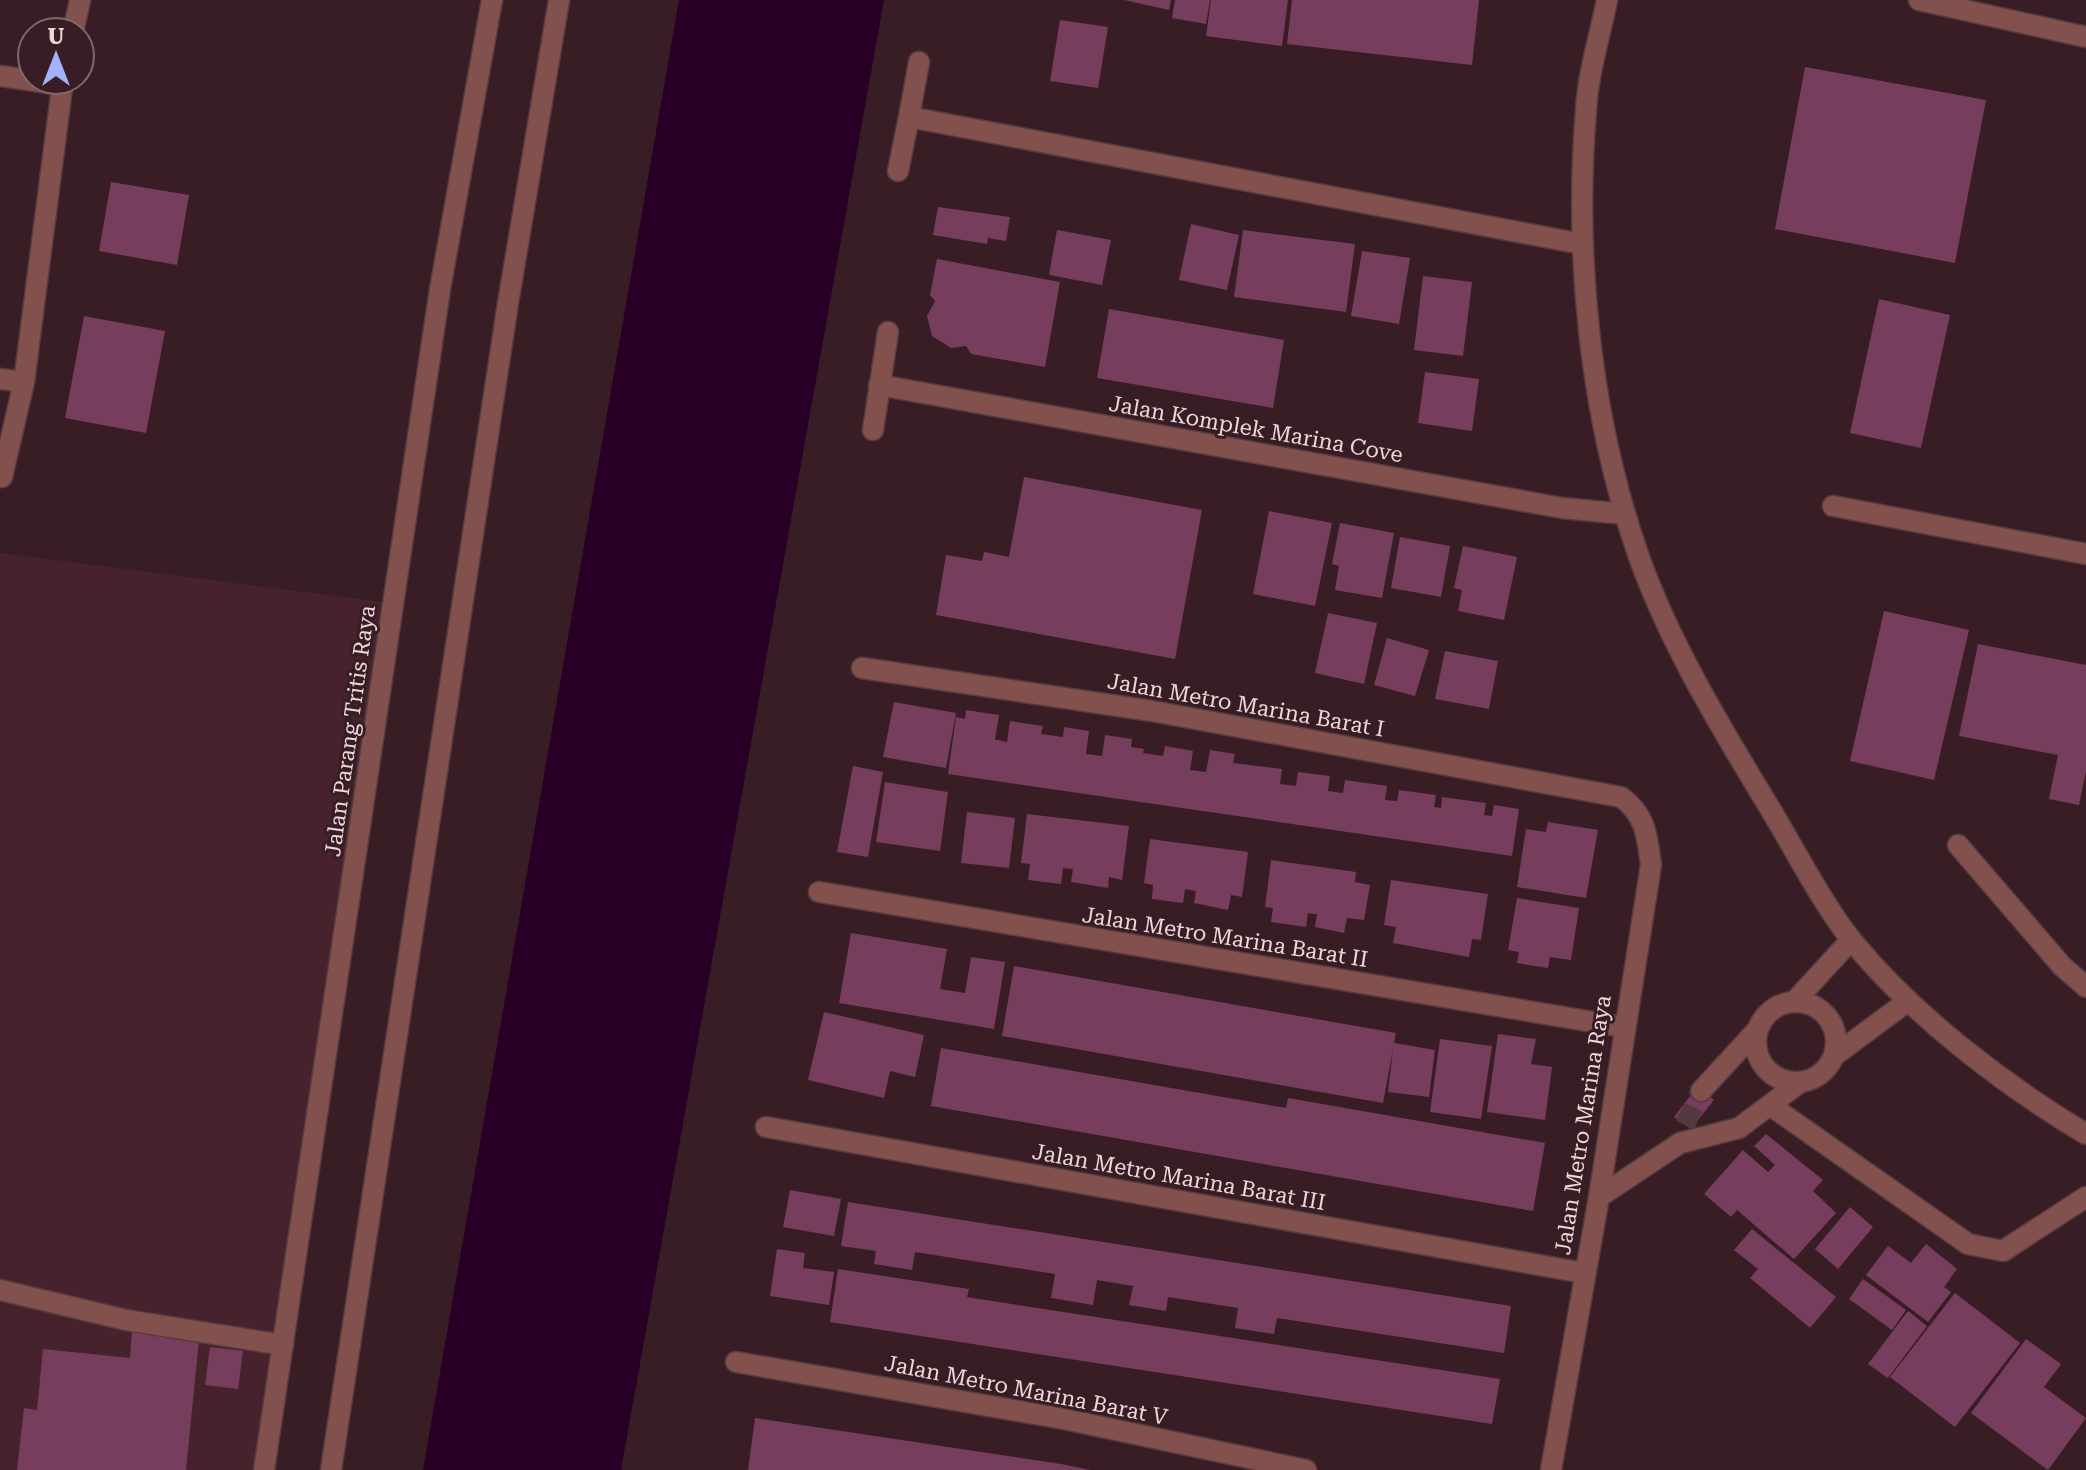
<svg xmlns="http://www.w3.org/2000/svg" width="2086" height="1470" font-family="'Roboto Serif',serif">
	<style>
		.built { fill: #46232c }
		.water { fill: #280027 }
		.building { fill: #773d5d }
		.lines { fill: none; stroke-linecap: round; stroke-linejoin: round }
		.minor-tunnel { stroke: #54393f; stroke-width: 20; stroke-dasharray: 20 10; stroke-linecap: butt }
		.minor-casing { stroke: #563b41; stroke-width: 23 }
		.minor { stroke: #82504d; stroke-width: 20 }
		.labels { text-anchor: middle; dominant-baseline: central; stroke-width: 6; stroke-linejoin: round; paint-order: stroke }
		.street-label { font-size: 22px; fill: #ecd8db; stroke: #391d24 }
	</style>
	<rect width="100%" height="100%" fill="#391d24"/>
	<polygon class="built" points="0,553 398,604 270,1470 0,1470"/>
	<polygon class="water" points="679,0 884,0 621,1470 423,1470"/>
	<g class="building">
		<polygon points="1124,0 1171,0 1169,10"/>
		<polygon points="1175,0 1210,0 1206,24 1172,18"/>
		<polygon points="1211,0 1288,0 1282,46 1206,36"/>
		<polygon points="1292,0 1479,0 1472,65 1287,44"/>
		<polygon points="1060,20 1108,27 1098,88 1050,81"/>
		<polygon points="1805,67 1986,100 1955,263 1775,229"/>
		<polygon points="111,182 189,195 177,265 99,251"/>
		<polygon points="938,207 1010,217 1006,241 988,238 987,244 933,235"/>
		<polygon points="1191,224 1239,235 1227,290 1179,280"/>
		<polygon points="1057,230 1111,240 1102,285 1049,275"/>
		<polygon points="1243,230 1355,244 1346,312 1234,297"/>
		<polygon points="1362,251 1410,258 1399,324 1351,316"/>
		<polygon points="937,259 1060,282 1045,367 971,354 966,346 951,348 932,336 927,316 935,301 930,295"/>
		<polygon points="1423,276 1472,282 1463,356 1414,350"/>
		<polygon points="1879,299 1950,315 1921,448 1850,433"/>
		<polygon points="1109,309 1284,340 1273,408 1097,378"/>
		<polygon points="84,316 165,331 146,433 65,418"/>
		<polygon points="1425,372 1479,379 1472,431 1418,423"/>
		<polygon points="1024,477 1202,510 1175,659 936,615 946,555 982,561 984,552 1009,557"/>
		<polygon points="1269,511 1332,523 1315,606 1253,594"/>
		<polygon points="1340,523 1394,533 1382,598 1335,590 1339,566 1332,564"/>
		<polygon points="1400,537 1450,546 1441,597 1391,588"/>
		<polygon points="1463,546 1517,557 1504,620 1458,611 1462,590 1454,588"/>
		<polygon points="1884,611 1969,630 1934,780 1850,761"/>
		<polygon points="1328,613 1377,623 1364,684 1315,673"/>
		<polygon points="1387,638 1429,650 1415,696 1374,685"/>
		<polygon points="1978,644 2086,665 2086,771 2079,805 2049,799 2058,755 1959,736"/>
		<polygon points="1445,651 1498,661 1489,709 1435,699"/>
		<polygon points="894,702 956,713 946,768 883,757"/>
		<polygon points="966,710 999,715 995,740 998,740 1007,742 1010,721 1043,726 1041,734 1063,737 1064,727 1089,731 1086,754 1102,756 1105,735 1132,739 1131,747 1144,749 1143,753 1163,756 1165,746 1193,751 1190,770 1206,772 1210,750 1235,754 1233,763 1282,769 1280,784 1296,786 1298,772 1330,776 1328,791 1343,793 1345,780 1387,786 1385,800 1397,801 1399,790 1436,795 1434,807 1441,808 1442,797 1486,803 1484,815 1492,816 1494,805 1519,809 1512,856 948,774 956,717 965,719"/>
		<polygon points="853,766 883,772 868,857 837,852"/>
		<polygon points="885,782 948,792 940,851 876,842"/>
		<polygon points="967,812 1015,818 1009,868 961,863"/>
		<polygon points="1027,814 1129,826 1122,880 1109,877 1108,888 1071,882 1073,869 1063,868 1061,884 1028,880 1030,864 1021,863"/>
		<polygon points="1548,822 1598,830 1586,898 1517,887 1526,829 1546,832"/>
		<polygon points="1150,839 1248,852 1242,897 1231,895 1228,910 1194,903 1196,891 1185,889 1183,903 1152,899 1153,885 1144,883"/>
		<polygon points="1271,860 1356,872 1355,882 1370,885 1364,920 1347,918 1344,933 1315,927 1317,914 1313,914 1308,913 1306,927 1271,922 1273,908 1265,907"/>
		<polygon points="1391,880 1488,894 1481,940 1472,939 1469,957 1393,943 1396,927 1384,925"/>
		<polygon points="1517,898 1579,908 1571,960 1550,957 1548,968 1517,963 1519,952 1508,950"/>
		<polygon points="851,933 947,949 940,989 965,993 971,957 1005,962 994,1029 839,1003"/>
		<polygon points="1014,966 1396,1033 1394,1043 1435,1050 1429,1097 1388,1092 1393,1049 1383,1103 1002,1036"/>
		<polygon points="824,1012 924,1035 915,1077 890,1071 884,1098 808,1080"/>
		<polygon points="1498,1034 1536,1039 1531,1064 1552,1067 1545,1120 1487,1112"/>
		<polygon points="1440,1039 1492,1046 1481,1119 1430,1112"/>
		<polygon points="941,1048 1286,1108 1288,1098 1545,1143 1533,1211 931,1106"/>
		<polygon points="1697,1087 1714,1100 1691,1129 1674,1117"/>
		<polygon points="1766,1134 1823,1180 1813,1191 1836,1213 1794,1259 1737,1210 1731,1217 1704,1194 1743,1150 1768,1172 1775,1165 1754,1146"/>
		<polygon points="790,1190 841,1199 834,1236 783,1227"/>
		<polygon points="848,1202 1511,1306 1504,1353 1277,1318 1274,1334 1235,1328 1238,1308 1168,1297 1166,1311 1129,1305 1133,1286 1097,1280 1093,1305 1051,1298 1055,1274 915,1252 912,1270 874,1264 876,1251 841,1246"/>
		<polygon points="1850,1207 1873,1227 1838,1269 1815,1249"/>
		<polygon points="1752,1229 1836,1297 1810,1328 1750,1278 1758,1269 1734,1250"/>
		<polygon points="1926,1244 1957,1269 1944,1287 1951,1292 1928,1322 1866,1275 1888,1246 1911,1263"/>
		<polygon points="777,1249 805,1253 803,1268 834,1272 829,1305 770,1296"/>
		<polygon points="838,1269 969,1289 967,1297 979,1299 1500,1379 1492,1424 830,1322"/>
		<polygon points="1863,1279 1906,1310 1892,1330 1849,1299"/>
		<polygon points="1955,1293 2020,1343 1955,1427 1890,1377"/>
		<polygon points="1908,1311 1927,1326 1888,1378 1868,1364"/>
		<polygon points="132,1332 199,1340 186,1470 17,1470 24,1408 37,1410 43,1349 130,1358"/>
		<polygon points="2026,1339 2061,1364 2044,1387 2086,1418 2048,1470 1971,1413"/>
		<polygon points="210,1347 243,1351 238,1389 205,1385"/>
		<polygon points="755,1418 1061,1464 1090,1470 748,1470"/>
	</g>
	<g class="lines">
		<polyline class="minor-tunnel" points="1685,1125 1701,1091"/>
		<g class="minor-casing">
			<g id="minor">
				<path d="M1607,0c-7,36 -19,73 -21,110 -12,147 4,307 53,447 30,84 78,164 124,240 27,43 59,107 90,145 61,74 151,143 233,192"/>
				<polyline points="1919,0 2086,37"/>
				<polyline points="73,32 80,0"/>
				<polyline points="919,62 909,117 1582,244"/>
				<polyline points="0,76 62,85"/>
				<polyline points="898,171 909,117"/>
				<polyline points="0,379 24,382"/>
				<polyline points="879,385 1562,508 1625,514"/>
				<polyline points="873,430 888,332"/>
				<polyline points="2,477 24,382 63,80"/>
				<polyline points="1833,506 2086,554"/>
				<path d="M862,668l290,43 469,86c25,18 26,39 30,68l-52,332 -48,273"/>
				<polyline points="1958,845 2062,966 2086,987"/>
				<polyline points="819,892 1623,1027"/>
				<circle cx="1796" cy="1042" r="40"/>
				<polyline points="1794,1002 1851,940"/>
				<polyline points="1835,1055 1908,1001"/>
				<polyline points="1701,1091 1758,1029"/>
				<polyline points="1771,1106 1968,1244 2003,1251 2086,1197"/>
				<polyline points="766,1127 1584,1273"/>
				<polyline points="1599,1197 1680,1143 1739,1128 1799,1083"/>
				<polyline points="0,1290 126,1320 283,1345"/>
				<polyline points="736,1362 1064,1419 1306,1470"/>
				<polyline points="264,1470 440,289 492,0"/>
				<polyline points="331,1470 508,303 559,0"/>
			</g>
		</g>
		<use href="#minor" class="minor"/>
	</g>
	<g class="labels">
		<g class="street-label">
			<text transform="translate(1256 429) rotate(10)">Jalan Komplek Marina Cove</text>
			<text transform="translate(1246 705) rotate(10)">Jalan Metro Marina Barat I</text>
			<text transform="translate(350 731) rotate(-82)">Jalan Parang Tritis Raya</text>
			<text transform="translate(1225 937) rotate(9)">Jalan Metro Marina Barat II</text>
			<text transform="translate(1583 1125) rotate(-81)">Jalan Metro Marina Raya</text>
			<text transform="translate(1179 1177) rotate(10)">Jalan Metro Marina Barat III</text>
			<text transform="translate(1026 1390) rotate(11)">Jalan Metro Marina Barat V</text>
		</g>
	</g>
	<g transform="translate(56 56)"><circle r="38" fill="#391d24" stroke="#81686d" stroke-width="2"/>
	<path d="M0-6L14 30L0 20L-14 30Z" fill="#a1b3fd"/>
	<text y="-12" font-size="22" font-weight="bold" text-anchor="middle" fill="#ecd8db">U</text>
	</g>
</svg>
